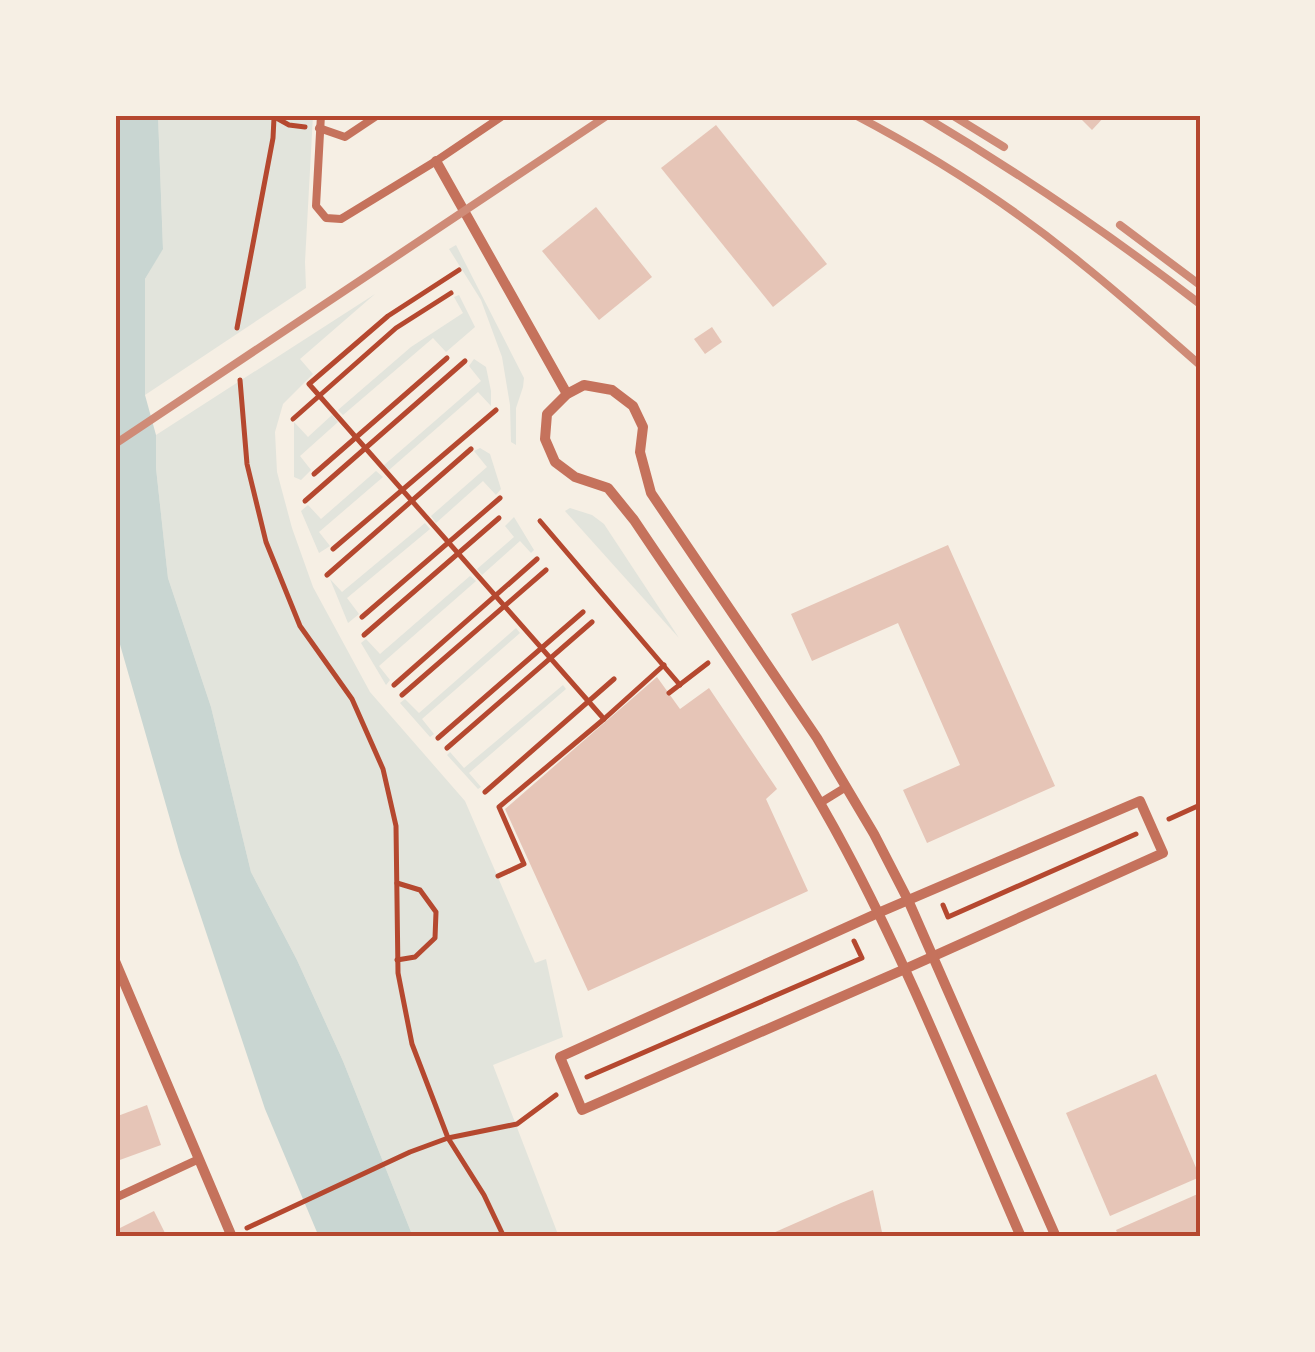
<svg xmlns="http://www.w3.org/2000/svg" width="1315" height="1352" font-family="Spectral,serif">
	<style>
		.green { fill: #e2e4dc }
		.water { fill: #c9d6d2 }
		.building { fill: #e6c5b7 }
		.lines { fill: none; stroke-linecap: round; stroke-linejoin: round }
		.path { stroke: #b5482f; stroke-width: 5 }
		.service { stroke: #c5725c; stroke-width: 8 }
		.minor { stroke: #c5725c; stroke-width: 10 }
		.rail { stroke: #cf8b77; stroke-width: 8 }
		.neatline { fill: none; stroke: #b5482f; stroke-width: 4 }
	</style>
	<rect width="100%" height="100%" fill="#f6efe4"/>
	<g class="green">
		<polygon points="158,115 313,115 305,262 306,288 145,395 145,279 163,248"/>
		<polygon points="456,245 524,378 523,387 516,408 516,445 511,442 510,405 502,357 481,300 449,249"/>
		<polygon points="375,294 300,359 313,374 283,404 275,432 277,472 292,528 313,587 370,692 465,801 535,963 546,959 563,1037 493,1065 559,1237 413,1237 343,1061 297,960 251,872 211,707 168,578 156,468 156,435"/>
		<polygon points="459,295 475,327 446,352 433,338 343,415 338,410 411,347 463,313 454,297"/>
		<polygon points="474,359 486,367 491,391 491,406 478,392 389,470 383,466 481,381 469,366"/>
		<polygon points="332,415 338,422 300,456 311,470 301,480 294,477 294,422 308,437"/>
		<polygon points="480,448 490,454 501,489 496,495 483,481 436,523 431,516 487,467 474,451"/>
		<polygon points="376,471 383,477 319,532 330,546 319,553 301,511 308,505 321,519"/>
		<polygon points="570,508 592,515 604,524 679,638 565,511"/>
		<polygon points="514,517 534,550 531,553 520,541 482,575 477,569 514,537 505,526"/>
		<polygon points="425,523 430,529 347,598 359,614 348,623 330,579 342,592"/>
		<polygon points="470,576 476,581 379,666 390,680 386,685 361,643 366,639 380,654"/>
		<polygon points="516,628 520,633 422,719 434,734 430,737 400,703 405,699 419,713"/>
		<polygon points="563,685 566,689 469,773 481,787 478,789 447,755 450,752 464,768"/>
	</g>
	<polygon class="water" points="115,115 158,115 163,249 145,279 145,395 156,435 156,468 168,578 211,707 251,872 297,960 343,1061 413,1237 319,1237 265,1109 180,854 115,627"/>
	<g class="building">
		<polygon points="1077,115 1106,115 1092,130"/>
		<polygon points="716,125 827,264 773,307 661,168"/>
		<polygon points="596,207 652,277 599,320 542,251"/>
		<polygon points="712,327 722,342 705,354 694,339"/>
		<polygon points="948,545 1055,786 927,843 903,790 960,765 898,623 812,661 791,614"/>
		<polygon points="657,677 680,709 709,688 777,789 766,799 808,891 588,991 505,809"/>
		<polygon points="1156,1074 1200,1177 1110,1216 1066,1113"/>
		<polygon points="147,1105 161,1145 117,1161 115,1117"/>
		<polygon points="873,1190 883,1237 764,1237 841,1203"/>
		<polygon points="1200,1193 1200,1237 1119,1237 1116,1230"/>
		<polygon points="154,1211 167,1237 122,1237 118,1229"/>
	</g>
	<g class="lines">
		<g class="path">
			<polyline points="271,115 289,125 305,127"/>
			<polyline points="459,270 388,316 309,384 604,719 664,665"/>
			<polyline points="237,328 273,138 274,118"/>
			<polyline points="240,380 247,464 266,542 300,626 352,699 383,769 396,826 398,973 412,1044 448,1138 484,1195 504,1237"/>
			<polyline points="293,419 396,328 451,293"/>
			<polyline points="314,474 447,358"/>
			<polyline points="305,501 465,361"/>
			<polyline points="540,521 680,685"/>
			<polyline points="333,549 496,410"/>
			<polyline points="327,575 471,449"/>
			<polyline points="362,617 500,498"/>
			<polyline points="364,635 499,518"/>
			<polyline points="394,685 537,559"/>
			<polyline points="669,693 708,663"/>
			<polyline points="402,695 546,570"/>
			<polyline points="438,738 583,612"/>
			<polyline points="447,748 592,622"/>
			<polyline points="485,792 614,679"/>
			<polyline points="1169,819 1200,805"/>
			<polyline points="498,876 524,864 499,807 604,719"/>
			<polyline points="943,905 948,917 1136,834"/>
			<polyline points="397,960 415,957 435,938 436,912 420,890 397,883"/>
			<polyline points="587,1077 862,958 854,941"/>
			<polyline points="247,1228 410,1152 448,1138 517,1124 556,1095"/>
		</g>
		<g class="service">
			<polyline points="321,115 316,206 326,218 341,219 436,161 504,115"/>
			<polyline points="319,128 345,137 378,115"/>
			<polyline points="820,803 846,787"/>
			<polyline points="115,1198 199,1159"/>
		</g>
		<g class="minor">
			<polyline points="436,161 567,394"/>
			<polygon points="1140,801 1163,853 905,969 582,1110 560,1057 878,913"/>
			<polyline points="115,961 232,1237"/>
			<path d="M1021,1237c-57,-130 -109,-264 -176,-389 -61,-115 -139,-220 -211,-328l-26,-32 -33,-11 -20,-15 -10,-23 2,-25 20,-20 17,-9 28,5 21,16 10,21 -3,25 11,41 166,245 57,96 34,66 148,337"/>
		</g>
		<g class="rail">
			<path d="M855,115c80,42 157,91 227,149 40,32 79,67 118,101"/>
			<path d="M922,115c97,58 189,120 278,189"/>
			<polyline points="952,115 1004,147"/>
			<polyline points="1120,225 1200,285"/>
			<polyline points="115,444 608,115"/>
		</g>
	</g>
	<rect width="1315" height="1352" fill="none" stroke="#f6efe4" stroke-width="235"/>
	<rect x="118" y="118" width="1080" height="1116" class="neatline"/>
</svg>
